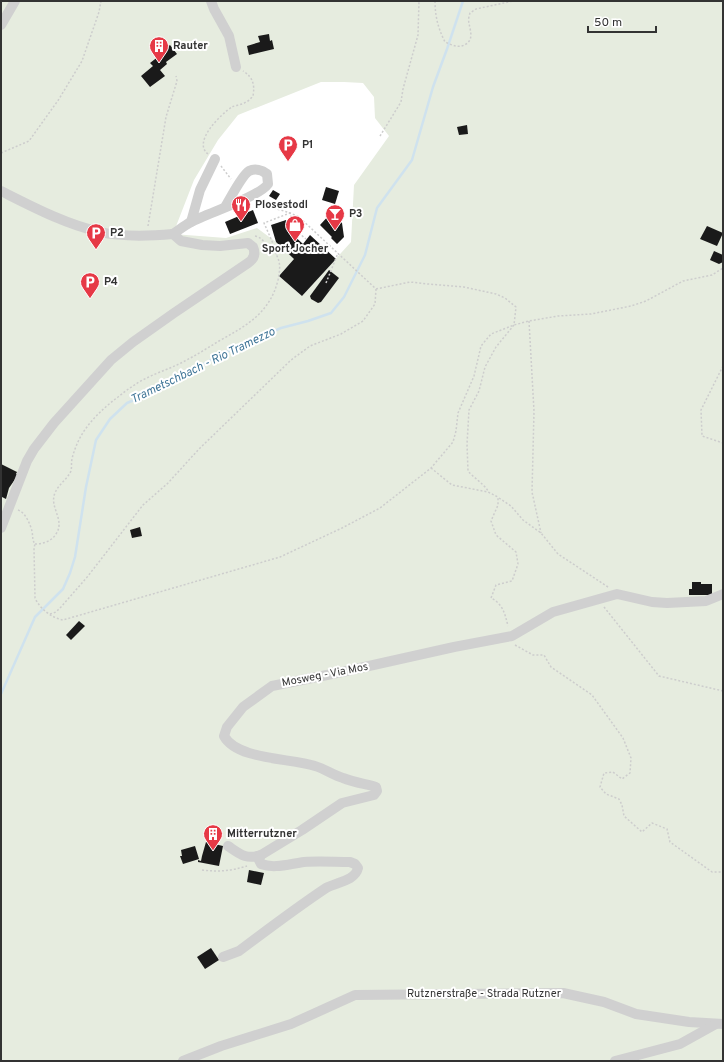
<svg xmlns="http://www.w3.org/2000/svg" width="724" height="1062" font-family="Overpass,sans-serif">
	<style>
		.green { fill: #e6ecdf; fill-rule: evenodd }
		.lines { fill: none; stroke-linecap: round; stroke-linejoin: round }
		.stream { stroke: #cfe2ee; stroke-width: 2.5 }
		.building { fill: #1a1a1a }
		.path { stroke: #cdcdcd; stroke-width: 1.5; stroke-dasharray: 2 2; stroke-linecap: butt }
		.minor { stroke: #d0d0d0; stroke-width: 10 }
		.labels { text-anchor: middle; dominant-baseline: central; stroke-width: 4; stroke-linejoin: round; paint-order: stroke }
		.poi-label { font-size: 11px; font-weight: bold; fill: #333; stroke: #fff; text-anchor: start }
		.street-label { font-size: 11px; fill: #333; stroke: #fff }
		.water-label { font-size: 12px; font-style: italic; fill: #3f7597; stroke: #fff }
	</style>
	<rect width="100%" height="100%" fill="#fff"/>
	<path class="green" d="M1,1h722v1060h-722zM321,82h23l19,1 11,14 1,21 14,18 -35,49 -3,57 -49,54 -23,-20 15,-17 -18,-17 -19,-14 -31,10 -53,-4 21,-54 24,-40 20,-25z"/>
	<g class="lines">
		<polyline class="stream" points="1,694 35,617 63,589 70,573 75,557 86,487 96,440 110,419 127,403 148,394 220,355 281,328 308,321 331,313 344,297 365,255 377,208 412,160 433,87 447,49 463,1"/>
	</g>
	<g class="building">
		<polygon points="269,34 270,41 272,40 274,49 249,55 247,46 260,42 258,36"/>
		<polygon points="159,39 166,48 170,45 177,54 166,62 167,64 160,70 165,76 150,87 141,76 153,66 150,63 159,56 158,54 160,53 155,47"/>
		<polygon points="467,125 468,134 459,135 457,127"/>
		<polygon points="326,187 339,191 335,204 322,200"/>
		<polygon points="273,190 280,194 276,200 269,196"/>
		<polygon points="253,210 258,223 230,234 225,222"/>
		<polygon points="331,213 342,223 344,237 337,244 331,238 332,237 320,225"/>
		<polygon points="286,220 291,233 303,244 310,235 336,259 302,296 279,276 294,259 276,242 271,225"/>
		<polygon points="707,226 723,233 717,246 700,239"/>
		<polygon points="714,251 723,255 723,262 719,264 710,260"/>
		<polygon points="329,270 339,278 321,302 318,303 311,299 310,296"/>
		<polygon points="1,464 17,472 16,474 18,475 9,488 6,499 2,497 1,499"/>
		<polygon points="140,527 142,536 132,538 130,530"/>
		<polygon points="692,582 701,582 701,584 712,584 712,595 689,595 689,589 692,589"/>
		<polygon points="79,621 85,626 71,640 66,635"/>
		<polygon points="206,842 223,846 219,866 198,862 198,860 201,861 202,856"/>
		<polygon points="195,846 199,859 183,864 180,856 182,856 181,850"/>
		<polygon points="249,870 264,873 261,885 247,882"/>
		<polygon points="211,948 219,960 205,969 197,957"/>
	</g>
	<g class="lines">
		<g class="path">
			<path d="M435,1c0,15 3,27 10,41 7,3 14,7 21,2 8,-5 4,-14 3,-21 -1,-3 0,-7 1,-10l6,-4 37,-8"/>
			<polyline points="380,136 401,102 403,89 418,35 419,1"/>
			<polyline points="1,153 29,141 59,99 82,61 99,12 101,1"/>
			<path d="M208,154c-16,-12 13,-40 24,-47 4,-2 10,-2 14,-5 3,-1 5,-4 7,-6 2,-11 0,-19 -10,-25"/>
			<polyline points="221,166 231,179"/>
			<path d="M254,205c15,2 31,5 45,12l77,72"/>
			<polyline points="148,226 166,117 177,81 176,76"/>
			<path d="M255,236c10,2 12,13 21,18l-1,-6 -11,-25 26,-10 4,16 12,10"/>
			<polyline points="326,283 338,253"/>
			<path d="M376,289l34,-7 18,2 36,3 32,7 9,4 11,9 -2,18 -18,22 -11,20 -6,24 -10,19 -2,34 1,27c6,7 16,13 20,20"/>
			<polyline points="529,321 534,411 532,492 541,533"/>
			<polyline points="723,366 701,410 702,436 723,443"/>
			<path d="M431,468l21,17 36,7 10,5v8l-7,16 5,14 20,17 2,12 -6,17 -16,4 -5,13c12,6 14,16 17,28"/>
			<polyline points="499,498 511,506 523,520 541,533 558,554 608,587"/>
			<path d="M18,510c8,3 12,14 14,21 1,5 0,9 3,13l-1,4 1,50c5,11 17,20 28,22l217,-63 62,-29 38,-20 51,-40 22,-26 3,-11 2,-18 16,-37 7,-30 10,-12 23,-9 15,-4 29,-5 33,-2 40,-8 15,-5 37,-20 29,-6 11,-7"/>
			<path d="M35,544c8,0 17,-3 21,-10 9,-13 -5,-25 -2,-38 2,-10 13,-16 17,-25 1,-4 0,-8 1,-12 1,-5 3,-10 5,-15 8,-19 25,-35 41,-47 5,-4 10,-8 15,-11 14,-10 31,-15 46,-22 14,-7 27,-15 40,-23 27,-15 51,-28 59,-61 2,-10 3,-17 -2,-26"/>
			<polyline points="604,607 659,676 723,691"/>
			<polyline points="50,614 56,612 61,607 88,576 143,505 168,483 199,449 291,360 310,346 341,334 363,321 375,304 376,289"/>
			<polyline points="515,645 533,655 544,655 551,667 592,695 623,738 631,758 630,773 622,779 613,772 604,773 600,787 606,794 619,799 622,805 624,816 642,832 652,823 667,829 670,842 712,872 723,872"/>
			<path d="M202,870c16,2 29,1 45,-4"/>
		</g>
		<g class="minor">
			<polyline points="211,1 214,9 229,36 236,67"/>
			<polyline points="1,25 15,1"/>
			<path d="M1,191c32,16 64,33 99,41 22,5 51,4 73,2"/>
			<polyline points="191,222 200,190 215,159"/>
			<path d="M173,234c6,-4 12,-9 18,-12 17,-9 68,-25 77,-38l-1,-10c-5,-4 -12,-6 -18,-3 -7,4 -19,28 -24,36"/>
			<path d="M1,528l26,-67 7,-12 20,-26 57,-63 22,-18 41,-29 74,-50c6,-4 8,-9 5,-16l-5,-4 -28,3 -18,-1 -21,-4 -8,-7"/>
			<path d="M228,846c12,8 18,14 33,9"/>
			<path d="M223,957l16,-6c28,-21 57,-43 87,-63 11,-6 29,-7 32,-20l-3,-4 -5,-2c-15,0 -31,-1 -46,0 -15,2 -30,7 -43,2l-2,-4 2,-5 41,-25 40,-27 32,-8 3,-4 -1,-4c-11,-3 -23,-5 -33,-9 -10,-3 -18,-9 -28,-12 -24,-8 -78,-6 -91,-30l3,-9 16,-20 29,-21 70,-14 112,-25 58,-11 41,-24 64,-18 35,8 15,1 39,-2 17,-7"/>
			<polyline points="183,1061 221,1046 291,1024 355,995 563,993 604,1002 636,1014 689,1022 723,1024"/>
			<polyline points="615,1061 680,1044 716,1024"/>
		</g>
	</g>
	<defs>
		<g id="building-pin" transform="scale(1)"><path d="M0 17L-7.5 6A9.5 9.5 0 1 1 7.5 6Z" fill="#e63946" stroke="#fff"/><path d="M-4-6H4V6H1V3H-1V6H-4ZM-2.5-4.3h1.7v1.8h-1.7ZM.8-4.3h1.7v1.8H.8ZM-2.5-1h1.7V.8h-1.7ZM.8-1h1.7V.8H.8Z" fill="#fff"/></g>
		<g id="parking-pin" transform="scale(1)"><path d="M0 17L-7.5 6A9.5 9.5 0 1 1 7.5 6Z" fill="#e63946" stroke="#fff"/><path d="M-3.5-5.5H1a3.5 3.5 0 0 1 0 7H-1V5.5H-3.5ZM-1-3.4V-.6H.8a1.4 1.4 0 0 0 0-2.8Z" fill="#fff"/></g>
		<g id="restaurant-pin" transform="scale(1)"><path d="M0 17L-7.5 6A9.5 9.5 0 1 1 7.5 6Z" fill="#e63946" stroke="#fff"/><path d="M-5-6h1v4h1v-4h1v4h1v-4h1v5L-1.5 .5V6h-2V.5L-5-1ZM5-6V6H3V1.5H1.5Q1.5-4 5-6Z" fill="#fff"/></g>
		<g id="bar-pin" transform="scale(1)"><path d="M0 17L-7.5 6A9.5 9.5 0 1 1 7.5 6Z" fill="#e63946" stroke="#fff"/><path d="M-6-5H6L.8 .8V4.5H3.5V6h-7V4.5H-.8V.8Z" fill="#fff"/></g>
		<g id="shop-pin" transform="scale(1)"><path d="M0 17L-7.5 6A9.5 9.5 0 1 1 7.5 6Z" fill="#e63946" stroke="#fff"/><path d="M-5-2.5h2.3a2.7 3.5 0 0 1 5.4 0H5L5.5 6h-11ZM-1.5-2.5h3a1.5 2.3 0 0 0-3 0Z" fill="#fff"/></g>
	</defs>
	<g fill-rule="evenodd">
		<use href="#building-pin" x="159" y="46"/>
		<use href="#parking-pin" x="288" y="145"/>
		<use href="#restaurant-pin" x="241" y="205"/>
		<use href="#bar-pin" x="335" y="214"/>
		<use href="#shop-pin" x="295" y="225"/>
		<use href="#parking-pin" x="96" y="233"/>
		<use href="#parking-pin" x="90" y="282"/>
		<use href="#building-pin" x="213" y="834"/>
	</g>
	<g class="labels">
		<g class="poi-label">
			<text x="173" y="46">Rauter</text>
			<text x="302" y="145">P1</text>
			<text x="255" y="205">Plosestodl</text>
			<text x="349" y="214">P3</text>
			<text x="110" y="233">P2</text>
			<text x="295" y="249" text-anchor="middle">Sport Jocher</text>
			<text x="104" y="282">P4</text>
			<text x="227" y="834">Mitterrutzner</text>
		</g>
		<g class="street-label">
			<text transform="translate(325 675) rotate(-11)">Mosweg - Via Mos</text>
			<text x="484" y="994">Rutznerstraße - Strada Rutzner</text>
		</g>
		<g class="water-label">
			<text transform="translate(203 366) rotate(-26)">Trametschbach - Rio Tramezzo</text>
		</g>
	</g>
	<rect width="724" height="1062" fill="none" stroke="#333333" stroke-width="4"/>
	<path d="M588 26v6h68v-6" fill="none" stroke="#333333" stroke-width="2"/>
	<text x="594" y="26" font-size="12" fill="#333333" stroke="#ffffff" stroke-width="3" paint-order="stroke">50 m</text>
</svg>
